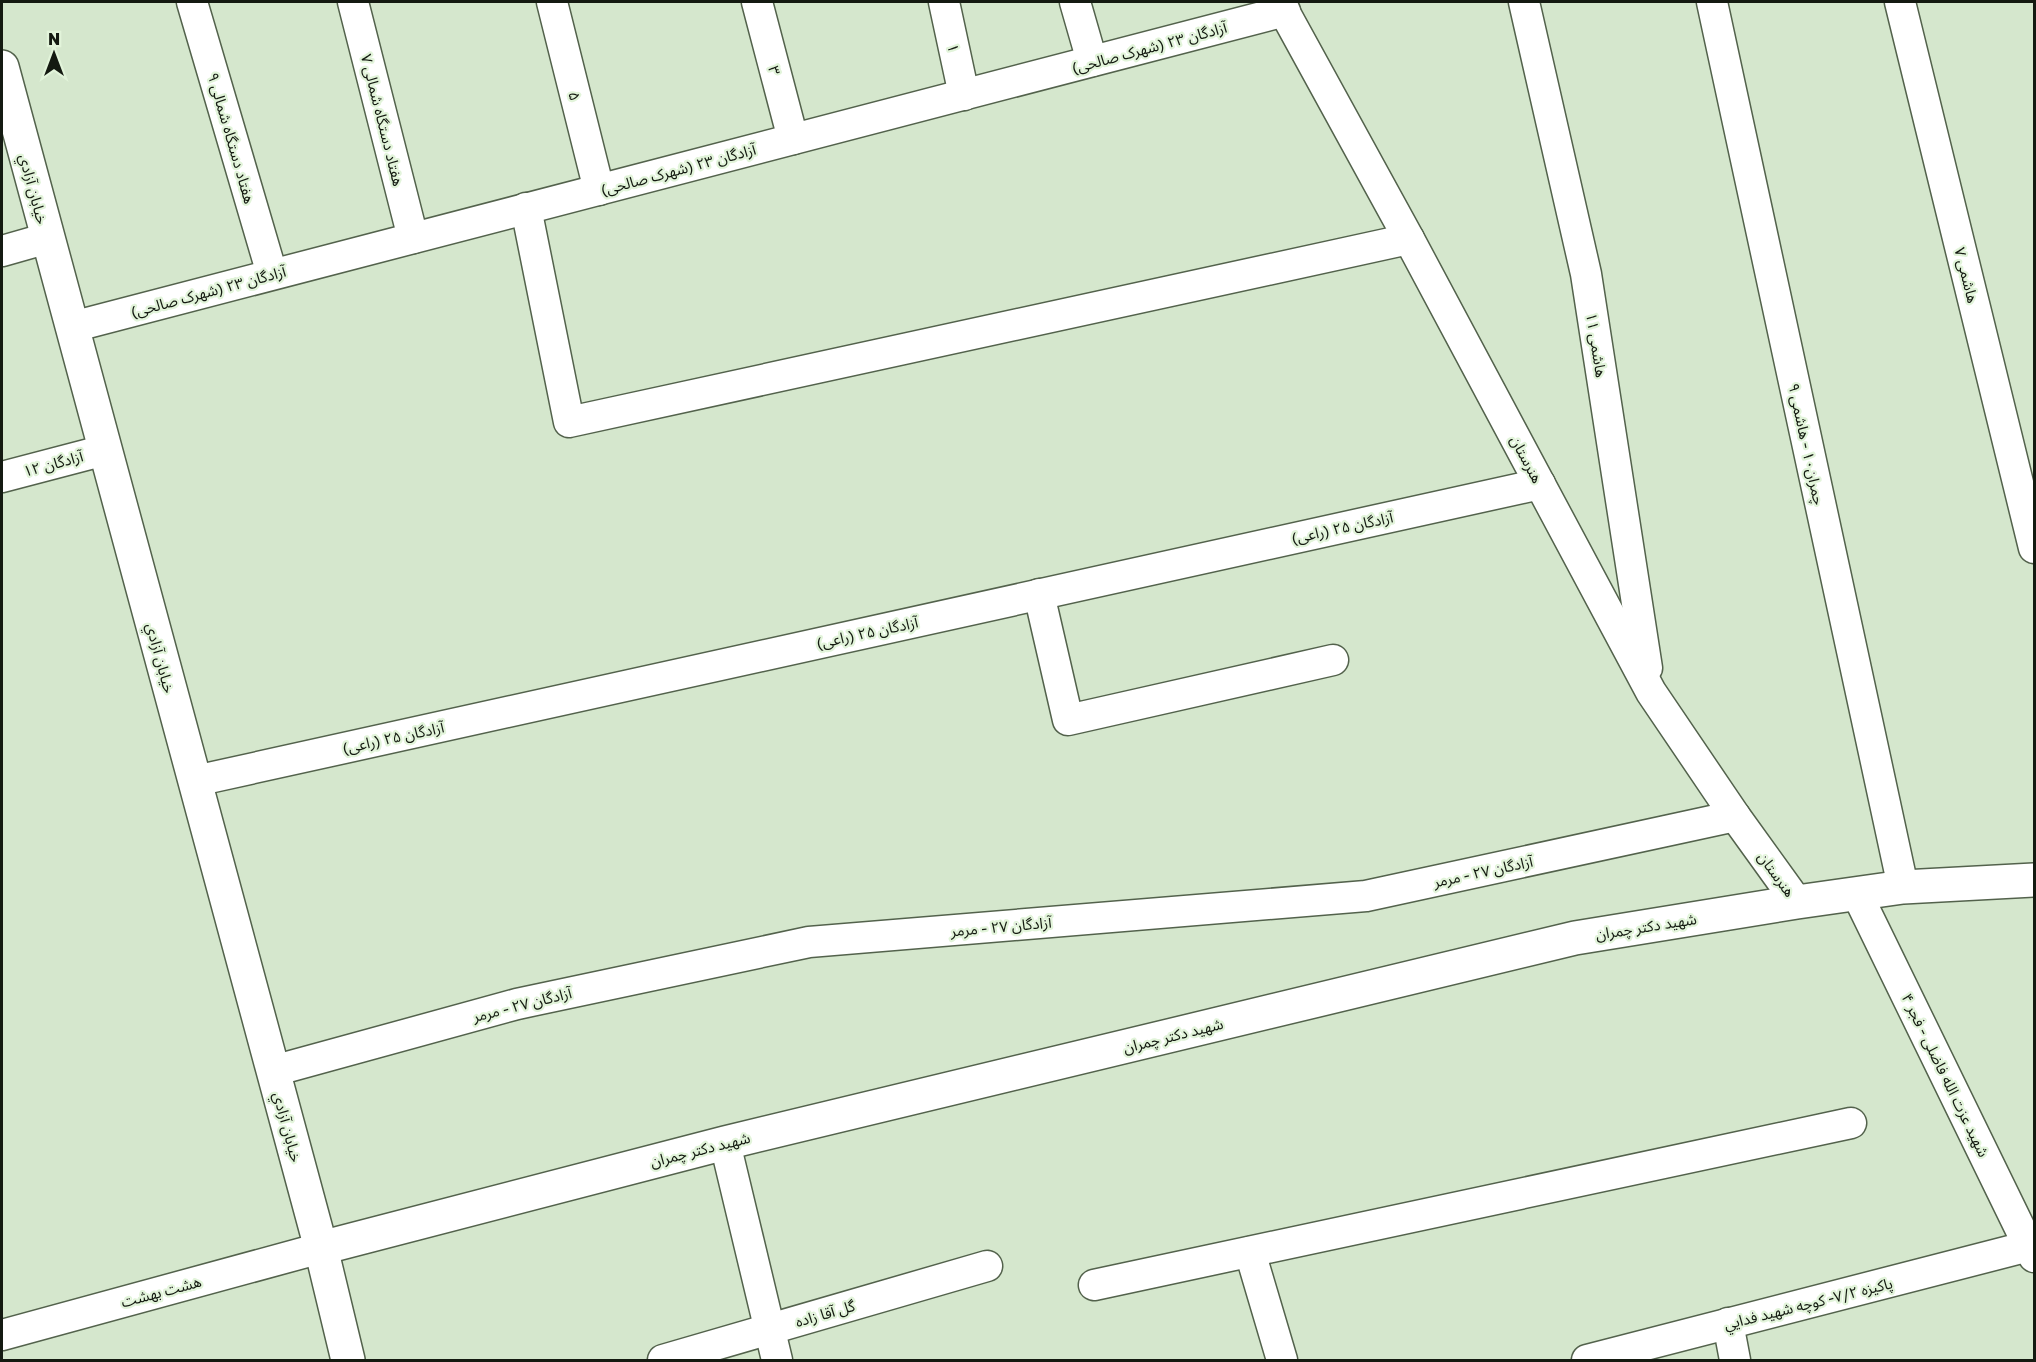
<svg xmlns="http://www.w3.org/2000/svg" width="2036" height="1362" font-family="'Golos Text','Noto Sans Arabic',sans-serif">
	<style>
		.lines { fill: none; stroke-linecap: round; stroke-linejoin: round }
		.minor-casing { stroke: #53624c; stroke-width: 33 }
		.tertiary-casing { stroke: #53624c; stroke-width: 36 }
		.minor { stroke: #fff; stroke-width: 30 }
		.tertiary { stroke: #fff; stroke-width: 33 }
		.labels { text-anchor: middle; dominant-baseline: central; stroke-width: 4.5; stroke-linejoin: round; paint-order: stroke }
		.street-label { font-size: 15px; fill: #141a11; stroke: #e2f4da }
	</style>
	<rect width="100%" height="100%" fill="#d5e7cd"/>
	<g class="lines">
		<g class="minor-casing">
			<g id="minor">
				<polyline points="192,2 272,274"/>
				<polyline points="353,2 413,238"/>
				<polyline points="552,2 599,190"/>
				<polyline points="757,2 793,139"/>
				<polyline points="944,2 964,95"/>
				<polyline points="1075,2 1092,61"/>
				<polyline points="1279,2 1409,239 1651,692 1735,816 1797,902"/>
				<polyline points="1524,2 1586,274 1647,668"/>
				<polyline points="1712,2 1903,887"/>
				<polyline points="1900,2 2034,548"/>
				<polyline points="526,208 569,422 1409,239"/>
				<polyline points="2,251 48,238"/>
				<polyline points="72,327 1285,11"/>
				<polyline points="2,477 105,450"/>
				<polyline points="1039,594 1068,720 1333,660"/>
				<polyline points="195,781 1540,484"/>
				<polyline points="1857,894 2034,1257"/>
				<polyline points="273,1071 517,1004 809,942 1366,896 1735,816"/>
				<polyline points="725,1143 777,1360"/>
				<polyline points="1250,1252 1282,1360"/>
				<polyline points="1094,1285 1851,1123"/>
				<polyline points="1728,1323 1735,1360"/>
				<polyline points="2,1335 321,1248"/>
				<polyline points="663,1360 987,1266"/>
				<polyline points="1587,1360 2029,1246"/>
			</g>
		</g>
		<g class="tertiary-casing">
			<g id="tertiary">
				<polyline points="2,67 321,1248 348,1360"/>
				<polyline points="321,1248 725,1143 1575,938 1797,902 1903,887 2034,880"/>
			</g>
		</g>
		<use href="#minor" class="minor"/>
		<use href="#tertiary" class="tertiary"/>
	</g>
	<g class="labels">
		<g class="street-label">
			<text transform="translate(1149 47) rotate(-15)">آزادگان ۲۳ (شهرک صالحی)</text>
			<text transform="translate(954 48) rotate(78)">۱</text>
			<text transform="translate(775 70) rotate(75)">۳</text>
			<text transform="translate(575 96) rotate(76)">۵</text>
			<text transform="translate(383 120) rotate(76)">هفتاد دستگاه شمالی ۷</text>
			<text transform="translate(232 138) rotate(74)">هفتاد دستگاه شمالی ۹</text>
			<text transform="translate(678 169) rotate(-15)">آزادگان ۲۳ (شهرک صالحی)</text>
			<text transform="translate(34 189) rotate(75)">خيابان آزادي</text>
			<text transform="translate(1967 275) rotate(76)">هاشمی ۷</text>
			<text transform="translate(208 291) rotate(-15)">آزادگان ۲۳ (شهرک صالحی)</text>
			<text transform="translate(1597 345) rotate(81)">هاشمی ۱۱</text>
			<text transform="translate(1807 444) rotate(78)">چمران۱۰ - هاشمی ۹</text>
			<text transform="translate(1527 459) rotate(62)">هنرستان</text>
			<text transform="translate(53 463) rotate(-15)">آزادگان ۱۲</text>
			<text transform="translate(1342 527) rotate(-12)">آزادگان ۲۵ (راعی)</text>
			<text transform="translate(867 632) rotate(-12)">آزادگان ۲۵ (راعی)</text>
			<text transform="translate(161 658) rotate(75)">خيابان آزادي</text>
			<text transform="translate(393 737) rotate(-12)">آزادگان ۲۵ (راعی)</text>
			<text transform="translate(1483 871) rotate(-12)">آزادگان ۲۷ - مرمر</text>
			<text transform="translate(1777 874) rotate(54)">هنرستان</text>
			<text transform="translate(1001 926) rotate(-5)">آزادگان ۲۷ - مرمر</text>
			<text transform="translate(1646 926) rotate(-9)">شهید دکتر چمران</text>
			<text transform="translate(522 1004) rotate(-14)">آزادگان ۲۷ - مرمر</text>
			<text transform="translate(1173 1035) rotate(-14)">شهید دکتر چمران</text>
			<text transform="translate(1946 1075) rotate(64)">شهید عزت الله فاضلی - فجر ۴</text>
			<text transform="translate(288 1127) rotate(75)">خيابان آزادي</text>
			<text transform="translate(700 1149) rotate(-14)">شهید دکتر چمران</text>
			<text transform="translate(161 1291) rotate(-15)">هشت بهشت</text>
			<text transform="translate(1808 1303) rotate(-14)">پاکیزه ۷/۲- كوچه شهيد فدايي</text>
			<text transform="translate(825 1313) rotate(-16)">گل آقا زاده</text>
		</g>
	</g>
	<rect width="2036" height="1362" fill="none" stroke="#141a11" stroke-width="6"/>
	<g transform="translate(54 54)" stroke="#e2f4da" stroke-width="4.5" paint-order="stroke">
	<path d="M0-4.5L10 22L0 15L-10 22Z" fill="#141a11"/>
	<text y="-9" font-size="16" font-weight="bold" text-anchor="middle" fill="#141a11">N</text>
	</g>
</svg>
